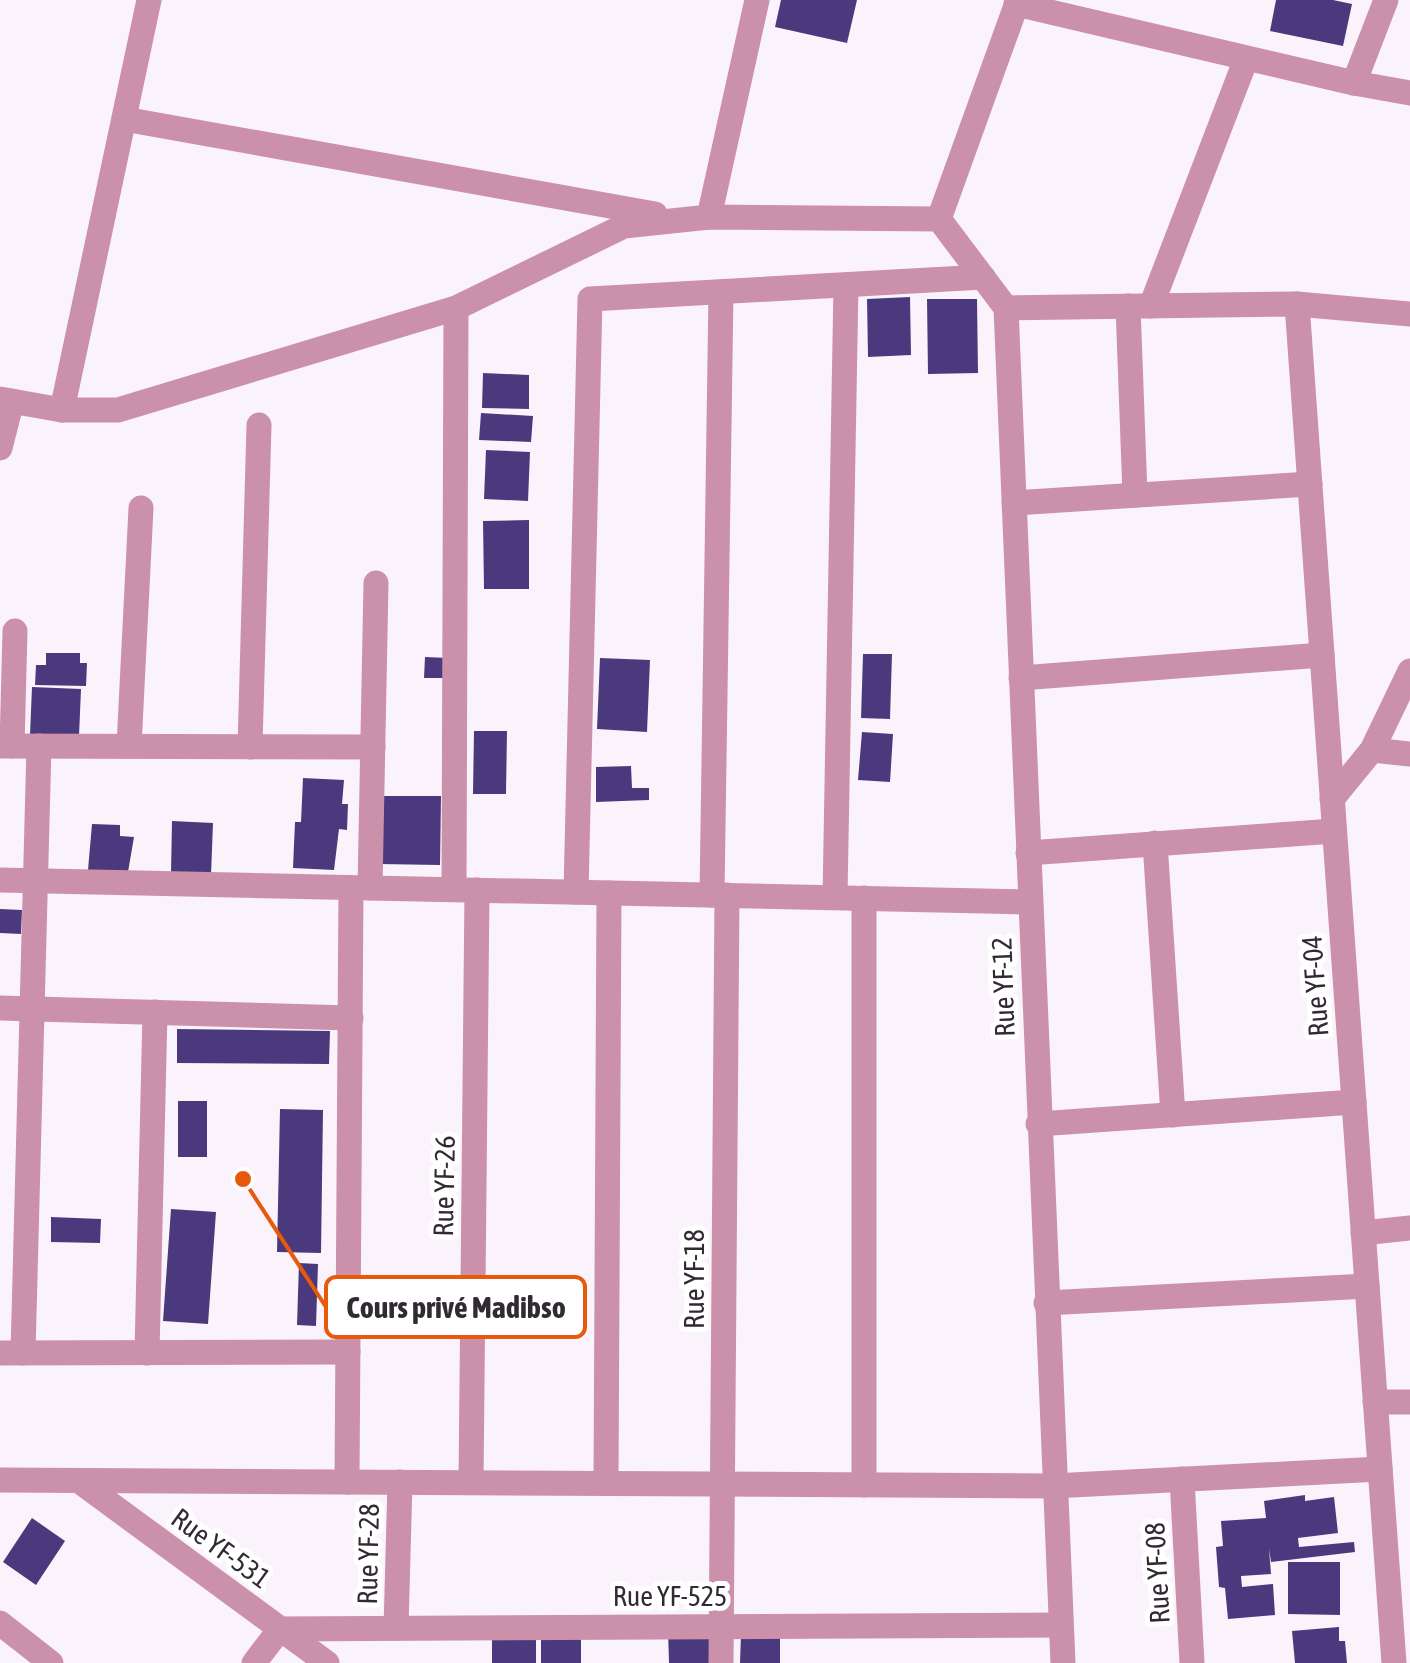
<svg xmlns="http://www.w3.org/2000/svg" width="1410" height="1663" font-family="'Asap Condensed',sans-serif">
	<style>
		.building { fill: #4a3a7d }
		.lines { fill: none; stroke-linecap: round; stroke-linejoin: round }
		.minor { stroke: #cb91aa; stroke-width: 25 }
		.labels { text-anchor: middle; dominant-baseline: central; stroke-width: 10; stroke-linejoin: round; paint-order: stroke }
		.street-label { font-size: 28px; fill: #312a32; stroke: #fff }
		.leader { fill: none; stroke: #e8590c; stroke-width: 4 }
		.callout-dot { fill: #e8590c; stroke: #fff; stroke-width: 4 }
		.callout { fill: #fff; stroke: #e8590c; stroke-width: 4 }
		.callout-label { font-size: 30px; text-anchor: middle; font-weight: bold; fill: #312a32 }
	</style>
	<rect width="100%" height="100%" fill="#fbf3fc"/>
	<g class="building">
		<polygon points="781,0 857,0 847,43 775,27"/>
		<polygon points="1276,0 1333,0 1352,4 1343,46 1270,31"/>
		<polygon points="910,297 911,355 868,357 867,299"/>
		<polygon points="927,299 977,299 978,373 928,374"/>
		<polygon points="483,373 529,375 529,409 482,408"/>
		<polygon points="481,413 533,416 531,442 479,440"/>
		<polygon points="486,450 530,452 528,501 484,499"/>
		<polygon points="529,520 529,589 484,589 483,521"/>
		<polygon points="46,653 80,653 80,663 87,663 86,686 35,685 36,665 46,665"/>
		<polygon points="863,654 892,654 890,719 861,718"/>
		<polygon points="425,657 448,658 447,678 424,678"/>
		<polygon points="600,658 650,660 647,732 597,729"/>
		<polygon points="32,687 81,689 79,736 30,735"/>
		<polygon points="474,731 507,731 506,794 473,794"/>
		<polygon points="862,732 893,734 890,782 858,780"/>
		<polygon points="631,766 632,788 649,788 649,800 596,802 596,767"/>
		<polygon points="303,778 344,780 342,804 348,804 347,830 339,829 334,870 293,868 295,822 301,822"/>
		<polygon points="379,796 441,796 440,865 378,864"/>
		<polygon points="172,821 213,823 211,875 171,873"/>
		<polygon points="92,824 120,825 120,836 134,837 128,872 88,870"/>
		<polygon points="0,909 22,910 21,934 0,933"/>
		<polygon points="177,1029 330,1031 329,1064 177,1063"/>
		<rect x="178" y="1101" width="29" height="56"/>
		<polygon points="280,1109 323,1110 321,1253 277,1252"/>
		<polygon points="171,1209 216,1212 208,1324 163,1321"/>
		<polygon points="51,1217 101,1219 100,1243 51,1242"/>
		<polygon points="299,1263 318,1264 316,1326 297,1325"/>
		<polygon points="1305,1495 1305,1501 1334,1497 1338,1533 1298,1538 1299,1547 1354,1542 1355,1552 1271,1562 1269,1548 1271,1574 1241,1576 1242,1587 1273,1584 1275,1615 1228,1619 1225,1588 1219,1587 1216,1547 1223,1546 1221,1521 1266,1518 1264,1501"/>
		<polygon points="32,1518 65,1541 36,1585 3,1562"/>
		<polygon points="1288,1562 1340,1562 1340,1615 1288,1614"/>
		<polygon points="1339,1627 1339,1641 1345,1641 1347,1663 1295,1663 1292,1631"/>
		<polygon points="709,1628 710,1663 669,1663 668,1630"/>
		<polygon points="581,1630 581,1663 541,1663 541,1631"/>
		<polygon points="492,1632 536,1633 536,1663 492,1663"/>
		<polygon points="741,1634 780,1636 780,1663 740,1663"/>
	</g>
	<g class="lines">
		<g class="minor">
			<polyline points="1016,4 1354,83 1410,93"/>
			<polyline points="1354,83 1386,0"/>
			<polyline points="124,119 655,214"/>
			<polyline points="709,217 757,0"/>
			<polyline points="939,219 1018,0"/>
			<polyline points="939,219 1006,308"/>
			<polyline points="1297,304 1394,1663"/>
			<polyline points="1128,306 1135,495"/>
			<polyline points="1151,306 1246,59"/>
			<polyline points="1006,308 1063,1663"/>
			<polyline points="1006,308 1297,304 1410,314"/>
			<polyline points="0,399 62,410 118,410 456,308 624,226 709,217 939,219"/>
			<polyline points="62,410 149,0"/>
			<polyline points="0,448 12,401"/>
			<polyline points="1014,503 1310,484"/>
			<polyline points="1021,678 1322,655"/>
			<polyline points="0,746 373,747"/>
			<polyline points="12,746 15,631"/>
			<polyline points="129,746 141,508"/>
			<polyline points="250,747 259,425"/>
			<polyline points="1372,750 1410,754"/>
			<polyline points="1332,799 1372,750 1410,671"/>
			<polyline points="1155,843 1173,1115"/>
			<polyline points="1028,853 1334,831"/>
			<polyline points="0,880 1030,902"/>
			<polyline points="370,888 376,583"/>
			<polyline points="454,889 456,308"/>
			<polyline points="576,892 590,299 983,277"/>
			<polyline points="712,895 721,292"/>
			<polyline points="835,897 846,285"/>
			<polyline points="0,1008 351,1018"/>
			<polyline points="1038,1124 1354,1102"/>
			<polyline points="1363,1233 1410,1228"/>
			<polyline points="1046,1303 1367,1286"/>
			<polyline points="0,1353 348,1352"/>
			<polyline points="23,1353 39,746"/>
			<polyline points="147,1353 155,1012"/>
			<polyline points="1375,1402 1410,1402"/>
			<polyline points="1182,1479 1192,1663"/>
			<polyline points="0,1480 1053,1486 1380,1469"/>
			<polyline points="79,1481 327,1663"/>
			<polyline points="347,1482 351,888"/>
			<polyline points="471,1482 477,890"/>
			<polyline points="606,1483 609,893"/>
			<polyline points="864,1485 864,898"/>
			<polyline points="0,1623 51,1663"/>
			<polyline points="396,1628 400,1482"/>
			<polyline points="254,1663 280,1629 1061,1625"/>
			<polyline points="721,1663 727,895"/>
		</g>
	</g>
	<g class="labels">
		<g class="street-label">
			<text transform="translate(1315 986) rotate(-94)">Rue YF-04</text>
			<text transform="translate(1003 987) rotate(-92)">Rue YF-12</text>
			<text transform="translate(444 1186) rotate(-89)">Rue YF-26</text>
			<text transform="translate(694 1279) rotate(-90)">Rue YF-18</text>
			<text transform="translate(221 1548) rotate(36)">Rue YF-531</text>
			<text transform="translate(368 1554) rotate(-89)">Rue YF-28</text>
			<text transform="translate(1157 1573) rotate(-93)">Rue YF-08</text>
			<text x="670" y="1596">Rue YF-525</text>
		</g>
	</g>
	<path class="leader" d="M243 1179L326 1307"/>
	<circle class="callout-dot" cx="243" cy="1179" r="10"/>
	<rect class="callout" x="326" y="1277" width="259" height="60" rx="10"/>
	<g class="callout-label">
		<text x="456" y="1318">Cours privé Madibso</text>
	</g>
</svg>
